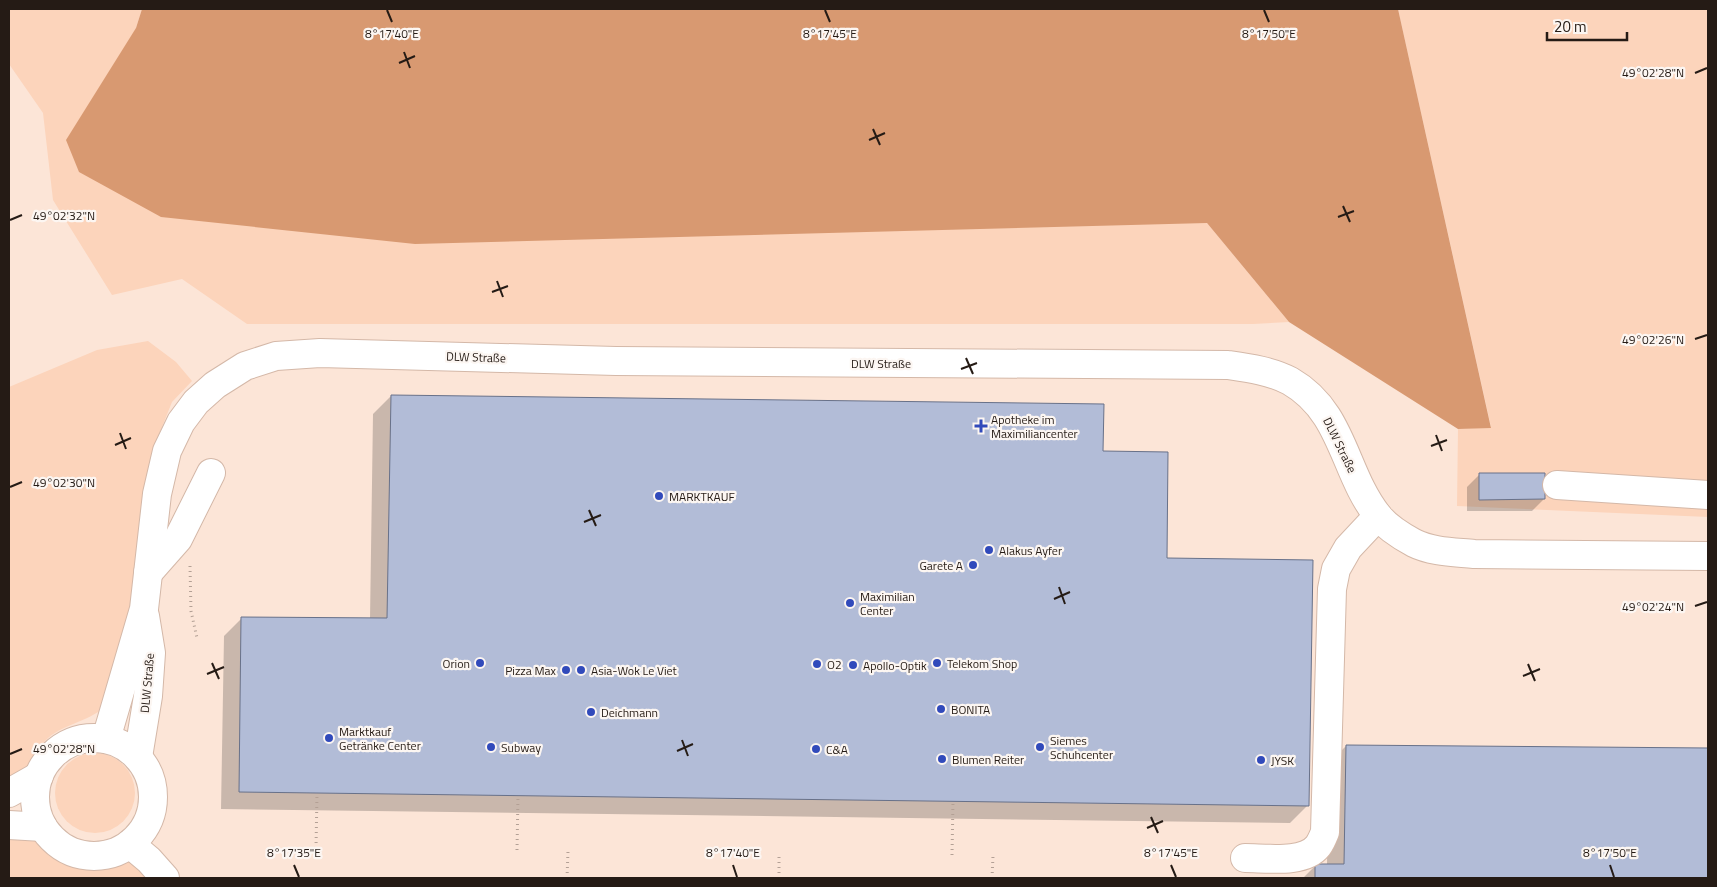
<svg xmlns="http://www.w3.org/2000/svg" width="1717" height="887" font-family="'Titillium Web',sans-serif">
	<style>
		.green { fill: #fcd4bb }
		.forest { fill: #d89971 }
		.shadow { fill: #0003 }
		.building { fill: #b2bcd7; stroke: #687189 }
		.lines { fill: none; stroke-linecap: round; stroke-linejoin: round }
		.minor-casing { stroke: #d4b8a8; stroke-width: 30 }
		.path { stroke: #b3a095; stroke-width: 3; stroke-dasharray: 1 4; stroke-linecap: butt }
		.minor { stroke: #fff; stroke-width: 28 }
		.ticks { fill: none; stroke: #251b15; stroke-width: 2 }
		.poi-dot { fill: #314abb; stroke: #fcf6f2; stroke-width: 2 }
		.labels { text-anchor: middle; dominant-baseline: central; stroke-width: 4.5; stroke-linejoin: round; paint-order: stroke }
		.street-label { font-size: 12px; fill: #251b15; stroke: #fcf6f2 }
		.poi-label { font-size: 12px; fill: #251b15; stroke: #fcf6f2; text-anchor: start }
		.ticks-label { font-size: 12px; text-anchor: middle; fill: #251b15; stroke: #fcf6f2; stroke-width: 4.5; stroke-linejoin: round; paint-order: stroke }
	</style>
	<rect width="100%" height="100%" fill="#fce5d7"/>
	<g class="green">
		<polygon points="9,9 142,9 136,28 1043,219 1207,223 1289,322 1253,324 247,324 182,279 112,295 53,200 43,113 9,64"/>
		<polygon points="1398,9 1708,9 1708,517 1457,506 1458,429 1491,427"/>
		<path d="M148,341l28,21 16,19 -20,21 -14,35 -14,57 -15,128 -23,84c-19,17 -45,18 -61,35 -12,14 -18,33 -36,41v-395l88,-37z"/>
		<circle cx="95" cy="793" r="40"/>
		<polygon points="9,833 33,837 64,858 98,866 127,860 150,878 9,878"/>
	</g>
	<polygon class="forest" points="142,9 1398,9 1491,428 1458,429 1289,322 1207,223 415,244 161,217 79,172 66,140 136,28"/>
	<g class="shadow">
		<polygon points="391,396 1166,559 1308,805 1290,823 221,809 224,636 242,618 370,620 373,414"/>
		<polygon points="1479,475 1544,499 1532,511 1467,511 1467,487"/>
		<polygon points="1346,746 1708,750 1708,878 1303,878 1316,865 1327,865 1328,764"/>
	</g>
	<g class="building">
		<polygon points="391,395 1104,404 1103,451 1168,452 1167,558 1313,560 1309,806 239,792 241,617 387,618"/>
		<polygon points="1479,473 1545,473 1545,499 1479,500"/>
		<polygon points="1346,745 1708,748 1708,878 1315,878 1315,864 1344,864"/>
	</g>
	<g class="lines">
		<g class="minor-casing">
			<g id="minor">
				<polyline points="1557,485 1708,495"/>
				<polyline points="148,573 178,539 211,473"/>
				<circle cx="94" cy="797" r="59"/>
				<path d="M106,739l38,-130 13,-115 10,-43 14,-29 15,-20 19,-17 30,-19 31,-10 44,-3 296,8 612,4c21,3 43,6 62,16 54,31 53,91 88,135 9,11 23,20 36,27 18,9 41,9 60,11l234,2"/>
				<polyline points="138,757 148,696 151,653 145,616"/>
				<polyline points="9,793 39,776"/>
				<polyline points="9,825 43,827"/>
				<polyline points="130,844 149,860 165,878"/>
				<path d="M1245,858c21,0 59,6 73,-12 3,-4 5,-9 7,-14l7,-243 4,-20 12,-21 30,-32"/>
			</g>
		</g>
		<g class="path">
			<polyline points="190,566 191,611 197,638"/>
			<polyline points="316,848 317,793"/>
			<polyline points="517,850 518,795"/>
			<polyline points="952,855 953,801"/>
			<polyline points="567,878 568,851"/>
			<polyline points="779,878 779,853"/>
			<polyline points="992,878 993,856"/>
		</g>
		<use href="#minor" class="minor"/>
	</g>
	<path class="ticks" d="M387,10l5,12M825,10l5,12M1264,10l5,12M404,52l6,16M399,63l16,-7M1695,73l12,-5M873,129l7,16M869,140l16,-7M1343,206l7,16M1338,217l16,-6M10,220l12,-5M497,281l6,16M492,292l16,-6M1695,339l12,-4M966,358l7,16M961,369l16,-6M120,433l6,16M1436,435l6,16M115,445l16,-7M1431,446l16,-6M10,487l12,-5M589,510l7,16M584,522l17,-7M1059,587l6,17M1054,599l16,-7M1695,606l12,-4M212,663l7,16M1528,664l7,17M207,674l17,-7M1523,676l17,-7M682,740l6,16M677,751l16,-7M10,754l12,-5M1151,817l7,16M1147,828l16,-7M294,865l5,12M733,865l4,12M1171,865l5,12M1610,865l4,12"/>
	<g class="poi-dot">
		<path d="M978.5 418.5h5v5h5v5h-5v5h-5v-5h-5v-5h5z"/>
		<circle cx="659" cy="496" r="5"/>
		<circle cx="989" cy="550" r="5"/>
		<circle cx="973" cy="565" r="5"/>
		<circle cx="850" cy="603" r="5"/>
		<circle cx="480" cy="663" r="5"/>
		<circle cx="937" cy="663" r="5"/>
		<circle cx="817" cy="664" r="5"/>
		<circle cx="853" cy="665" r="5"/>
		<circle cx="566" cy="670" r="5"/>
		<circle cx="581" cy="670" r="5"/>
		<circle cx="941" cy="709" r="5"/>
		<circle cx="591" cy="712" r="5"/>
		<circle cx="329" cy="738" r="5"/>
		<circle cx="491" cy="747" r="5"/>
		<circle cx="1040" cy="747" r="5"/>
		<circle cx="816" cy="749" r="5"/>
		<circle cx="942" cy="759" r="5"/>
		<circle cx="1261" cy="760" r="5"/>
	</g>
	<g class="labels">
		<g class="street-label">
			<text transform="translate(476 357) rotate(2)">DLW Straße</text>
			<text x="881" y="363">DLW Straße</text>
			<text transform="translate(1340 445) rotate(64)">DLW Straße</text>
			<text transform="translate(147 683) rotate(-85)">DLW Straße</text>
		</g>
		<g class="poi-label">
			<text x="991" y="419">Apotheke im<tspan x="991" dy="14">Maximiliancenter</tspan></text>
			<text x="669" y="496">MARKTKAUF</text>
			<text x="999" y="550">Alakus Ayfer</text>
			<text x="963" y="565" text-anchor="end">Garete A</text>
			<text x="860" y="596">Maximilian<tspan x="860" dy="14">Center</tspan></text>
			<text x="470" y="663" text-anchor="end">Orion</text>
			<text x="947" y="663">Telekom Shop</text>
			<text x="827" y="664">O2</text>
			<text x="863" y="665">Apollo-Optik</text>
			<text x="556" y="670" text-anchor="end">Pizza Max</text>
			<text x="591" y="670">Asia-Wok Le Viet</text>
			<text x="951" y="709">BONITA</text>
			<text x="601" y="712">Deichmann</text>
			<text x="339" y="731">Marktkauf<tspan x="339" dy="14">Getränke Center</tspan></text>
			<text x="1050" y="740">Siemes<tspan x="1050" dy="14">Schuhcenter</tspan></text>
			<text x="501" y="747">Subway</text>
			<text x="826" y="749">C&amp;A</text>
			<text x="952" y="759">Blumen Reiter</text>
			<text x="1271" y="760">JYSK</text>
		</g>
	</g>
	<g class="ticks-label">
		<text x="392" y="38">8°17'40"E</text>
		<text x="830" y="38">8°17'45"E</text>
		<text x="1269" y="38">8°17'50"E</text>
		<text x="1653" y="77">49°02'28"N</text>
		<text x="64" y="220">49°02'32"N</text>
		<text x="1653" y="344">49°02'26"N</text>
		<text x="64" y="487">49°02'30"N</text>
		<text x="1653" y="611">49°02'24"N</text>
		<text x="64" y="753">49°02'28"N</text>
		<text x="294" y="857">8°17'35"E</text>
		<text x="733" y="857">8°17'40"E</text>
		<text x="1171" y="857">8°17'45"E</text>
		<text x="1610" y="857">8°17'50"E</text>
	</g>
	<rect width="1717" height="887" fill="none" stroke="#251b15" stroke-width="20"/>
	<path d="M1547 32v8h80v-8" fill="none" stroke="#251b15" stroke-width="2.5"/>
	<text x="1554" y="32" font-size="15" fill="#251b15" stroke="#fcf6f2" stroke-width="4" paint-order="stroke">20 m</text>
</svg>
